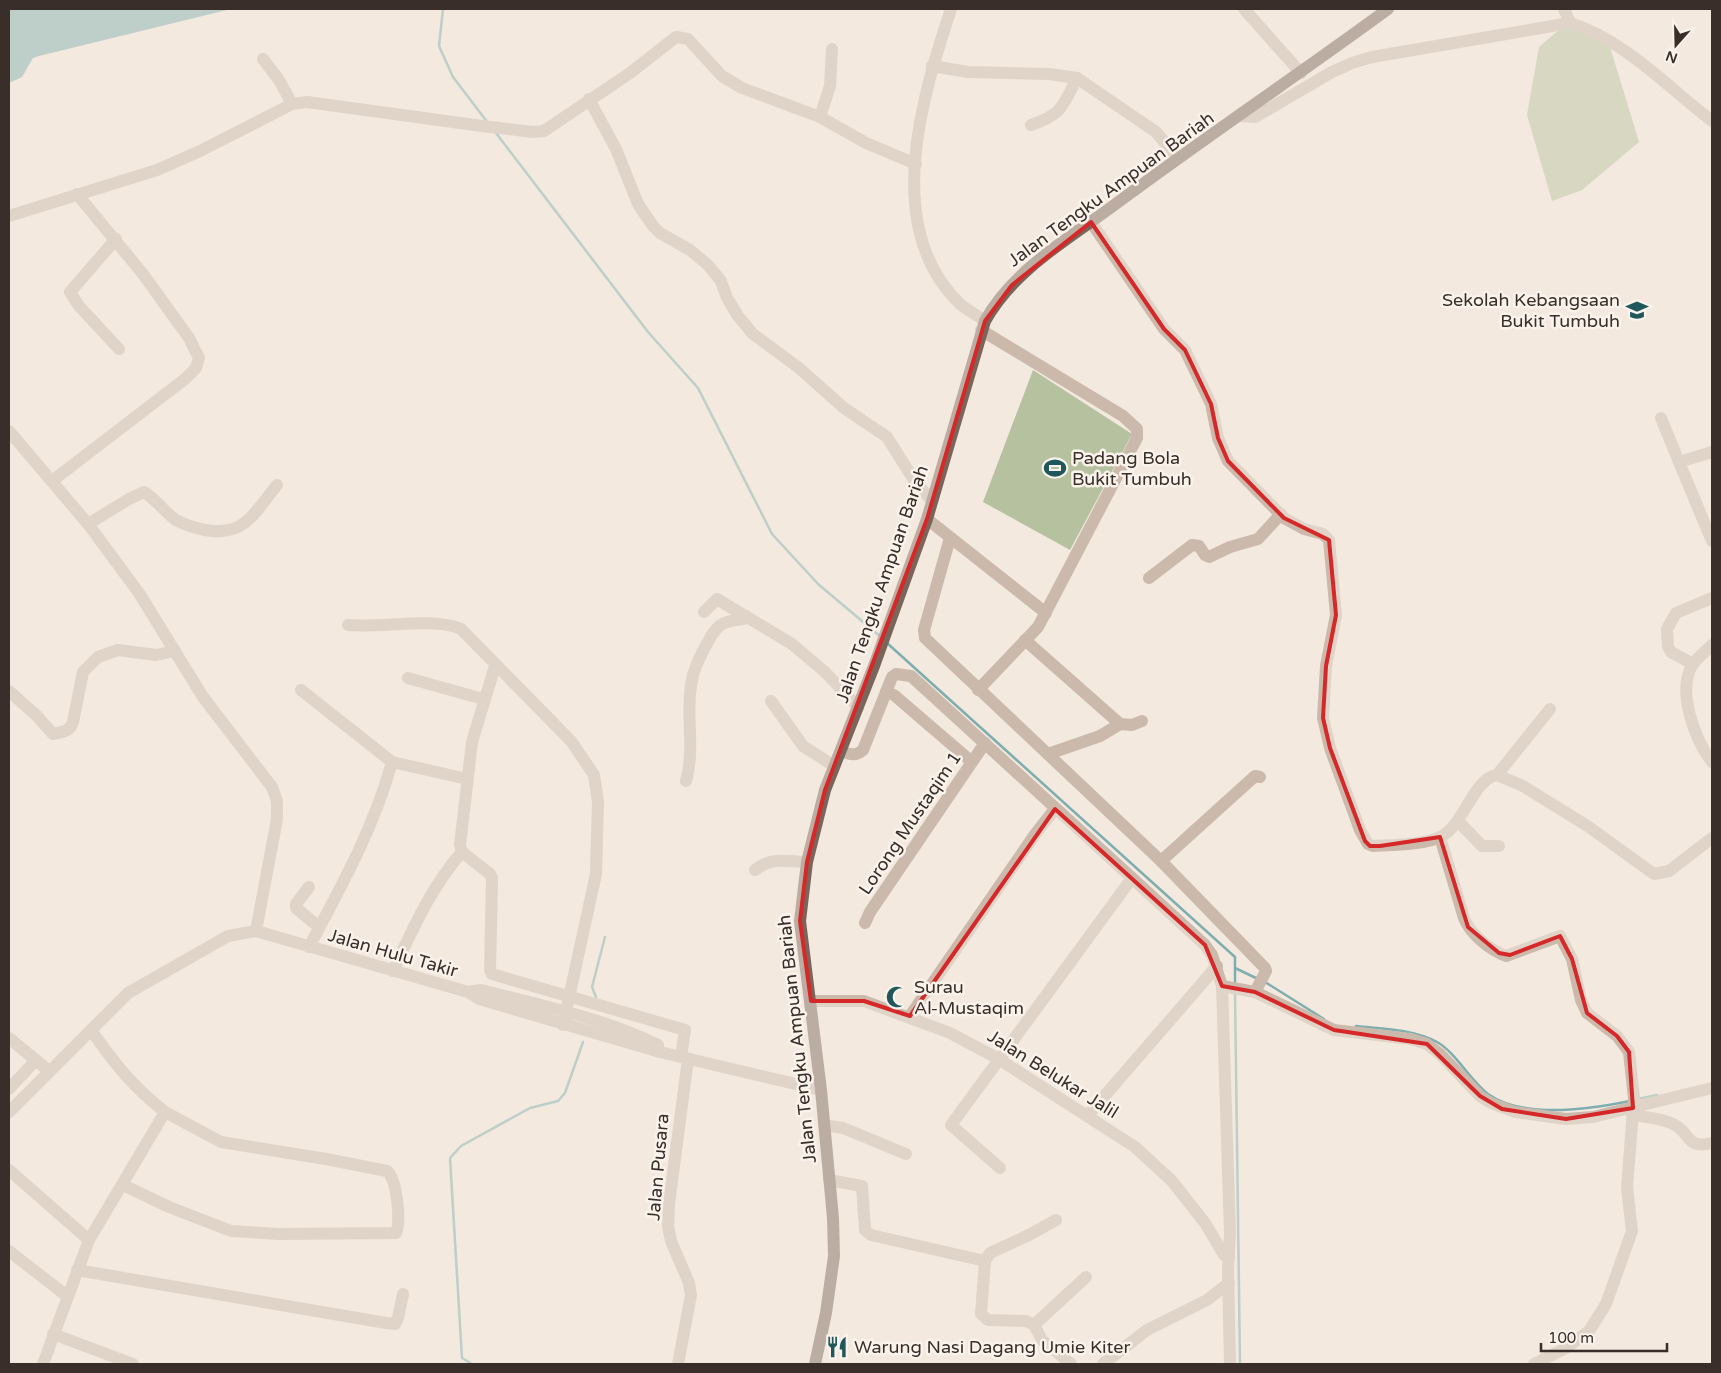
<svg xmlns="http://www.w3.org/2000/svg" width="1721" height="1373" font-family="'Varela Round',sans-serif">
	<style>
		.green { fill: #b6c29f }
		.water { fill: #7eaeb0 }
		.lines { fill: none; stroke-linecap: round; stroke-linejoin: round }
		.stream { stroke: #7eaeb0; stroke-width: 2.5 }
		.minor { stroke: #cbb9ab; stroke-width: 12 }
		.major { stroke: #7a655b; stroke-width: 12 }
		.marked { fill: none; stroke: #d62828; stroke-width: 4; stroke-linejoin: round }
		.labels { text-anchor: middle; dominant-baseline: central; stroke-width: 5; stroke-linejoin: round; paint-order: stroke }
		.street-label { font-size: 18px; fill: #392e2a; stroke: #faf3ec }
		.poi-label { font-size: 18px; fill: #392e2a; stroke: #faf3ec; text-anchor: start }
	</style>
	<rect width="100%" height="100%" fill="#f3e9df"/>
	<g class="green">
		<polygon points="1573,27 1610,47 1639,142 1582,190 1552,201 1527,115 1539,47 1560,29"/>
		<polygon points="1033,370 1132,434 1070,550 983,502"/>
	</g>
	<polygon class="water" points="9,9 231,9 39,56 33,58 22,77 9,83"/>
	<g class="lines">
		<g class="stream">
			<polyline points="443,9 439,46 453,77 488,123"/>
			<polyline points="496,133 648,332 698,388 772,534 818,584 881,637"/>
			<polyline points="887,643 1235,957 1235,985"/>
			<polyline points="1235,968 1258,979"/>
			<polyline points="1265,982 1324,1019"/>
			<polyline points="1235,993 1240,1364"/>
			<polyline points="596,997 592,987 605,937"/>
			<path d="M1356,1026c28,3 56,3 81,16 17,9 34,39 51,52 35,25 103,15 142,7"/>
			<polyline points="1638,1099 1657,1095"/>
			<polyline points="472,1364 462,1358 450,1158 461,1146 530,1108 558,1101 565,1093 583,1042"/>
		</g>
		<g class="minor">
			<path d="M951,9c-29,88 -70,219 9,295 7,6 17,11 25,17"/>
			<polyline points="1244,9 1301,73"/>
			<polyline points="1564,9 1570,23"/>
			<polyline points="263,59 279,80 292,104"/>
			<polyline points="932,66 968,72 1049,74 1077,78 1156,132 1178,158"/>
			<polyline points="589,99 616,149 638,204 653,226 660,233 690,250 708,265 721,281 727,298 738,316 753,334 799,368 844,408 887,437 914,480 932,501"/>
			<path d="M1240,116l15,1 77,-45 20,-9 20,-6 198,-34c53,16 99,65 142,98"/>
			<polyline points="820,117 830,86 832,49"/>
			<path d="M1031,125c32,-11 31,-18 46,-47"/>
			<polyline points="9,216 157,170 200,151 292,104 307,102 482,126 533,132 544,131 630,73 676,37 688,39 722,76 742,88 820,117 866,143 916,164"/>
			<path d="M1091,222l73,107 21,21 26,54 7,34 10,23 56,57 20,11 19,5 6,6 7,75 -10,51 -3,52 7,30 30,82 8,14 5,2c18,-1 53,-1 69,-10 22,-12 32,-58 55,-61l26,11 66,41 65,47 15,-3 43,-33"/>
			<polyline points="116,239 70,292 79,306 119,349"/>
			<polyline points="1661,418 1679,462 1712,452"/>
			<polyline points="9,431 88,524 139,593 203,697 272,787 277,801 277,819 256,931"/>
			<polyline points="1679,462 1712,541"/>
			<polyline points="52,481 185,379 196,368 199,358 189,338 143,274 77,194"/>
			<polyline points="927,519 1046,613"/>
			<path d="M88,524l41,-25 15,-7c12,7 20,20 32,28 9,5 19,8 29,10 40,7 50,-18 72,-45"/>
			<polyline points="950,538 924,630 925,638 1161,861"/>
			<polyline points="1149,578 1192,545 1199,546 1205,555 1209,557 1230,547 1258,539 1281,514"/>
			<polyline points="704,612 717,599 792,644 825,672 858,707"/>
			<path d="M348,625c32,3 86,-8 113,4l110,112 23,34 4,27 -2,72 -33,151"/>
			<polyline points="1025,640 1120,724 1132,725 1142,721"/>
			<path d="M1712,645c-6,6 -14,12 -19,19 -17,26 2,76 19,98"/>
			<polyline points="1693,664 1671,652 1668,647 1667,629 1676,613 1712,598"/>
			<polyline points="495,666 472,742 460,845 462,852 490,874 492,878 490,970 492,974 685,1030 681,1057"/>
			<polyline points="408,678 483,699"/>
			<polyline points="301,690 392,762 467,779"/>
			<polyline points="978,690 1038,627 1137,438 1137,429 1123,416 981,330"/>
			<path d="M9,691l28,25 16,18c9,-2 17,-2 20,-12l10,-50 15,-15 20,-7 38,5 19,-4"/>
			<polyline points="886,692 894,695 972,762"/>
			<polyline points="771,701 803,746 834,766"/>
			<path d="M841,751c8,3 14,6 22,-1l29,-73 4,-3 15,2 221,202"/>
			<polyline points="1048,754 1100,736 1120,724"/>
			<polyline points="1497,775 1550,709"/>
			<path d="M686,781c9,-32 0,-64 5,-96 2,-14 7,-24 13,-36 12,-22 14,-28 40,-30l2,-3"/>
			<polyline points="1458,821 1482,846 1499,846"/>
			<path d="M1440,837l24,81c6,16 26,32 42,38l54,-20 12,23 9,41 6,13 30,23 12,16 5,46 -7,89 5,44 -26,73 -17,27 -23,17 -32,16"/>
			<path d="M755,870c18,-14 31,-8 52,-8"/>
			<polyline points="309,887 296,904 296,908 319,927"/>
			<polyline points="865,923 870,912 985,743"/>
			<path d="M309,947c32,-60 65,-119 83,-185"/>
			<path d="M393,971c20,-42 38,-84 69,-119"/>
			<polyline points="1222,986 1255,992 1334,1030 1411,1039 1427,1044 1440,1054 1480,1096 1491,1103 1515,1112 1566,1119 1593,1117 1712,1088"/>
			<path d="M468,992l13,-2c59,15 122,28 177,55"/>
			<polyline points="1255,992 1266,971 1265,968 1161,861 1255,776 1260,777"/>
			<polyline points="811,1001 864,1001 950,1033 997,1058 1135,1147 1172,1181 1205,1223 1224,1255 1229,1257"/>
			<polyline points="910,1016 1036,833 1055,809"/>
			<polyline points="9,1038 49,1071"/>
			<polyline points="9,1089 36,1060"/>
			<polyline points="9,1112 128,993 228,936 256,931 468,992 479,999 660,1052 821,1090"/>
			<polyline points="1088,1115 1217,966"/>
			<path d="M1632,1115c13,2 27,3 39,8 21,8 13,27 41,20"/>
			<polyline points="824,1125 843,1128 906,1154"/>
			<polyline points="1000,1168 951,1125 1132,878 1205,945 1212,955 1222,986 1230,1233 1228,1270 1230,1364"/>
			<polyline points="9,1170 89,1240"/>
			<polyline points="829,1180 862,1186 865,1230 871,1235 985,1261"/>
			<path d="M123,1185l46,22 62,24 47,3 118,-1c5,-12 1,-54 -9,-62l-61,-12 -105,-17 -56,-30"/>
			<polyline points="1056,1220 1029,1235 990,1253 985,1261 981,1314 988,1320 1026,1321 1034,1325 1042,1340 1071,1364"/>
			<polyline points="9,1251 67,1296"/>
			<polyline points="77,1270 386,1323 395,1324 398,1318 403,1294"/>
			<polyline points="1034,1325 1086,1277"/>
			<polyline points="53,1334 133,1364"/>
			<path d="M43,1364l46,-124 76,-128c-33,-26 -50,-48 -74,-82"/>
			<polyline points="678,1364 691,1295 689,1283 671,1241 668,1226 669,1204 688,1059"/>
			<polyline points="1103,1364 1147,1330 1207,1300 1229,1283"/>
		</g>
		<path class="major" d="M815,1364l11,-51 8,-57 -1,-38 -12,-128 -21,-169 7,-59 18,-72 49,-124 53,-147 58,-198c29,-52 85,-83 132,-118 89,-66 181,-128 271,-194"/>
	</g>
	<path d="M0 0H1721V1373H0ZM1091,222l73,107 21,21 26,54 7,34 10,23 56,57 45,22 7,75 -10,51 -3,52 7,30 35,93 5,5h10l60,-9 28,90 31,26 11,2 50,-19 12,23 15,54 30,23 12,16 4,56 -67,11 -64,-10 -22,-13 -53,-52 -93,-14 -79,-38 -33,-6 -17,-41 -150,-136 -145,207 -46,-15h-53l-11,-80 7,-59 18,-72 102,-271 58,-198 27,-36z" fill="#f3e9df" fill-opacity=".55" fill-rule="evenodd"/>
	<path class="marked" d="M1091,222l73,107 21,21 26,54 7,34 10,23 56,57 45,22 7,75 -10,51 -3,52 7,30 35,93 5,5h10l60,-9 28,90 31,26 11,2 50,-19 12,23 15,54 30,23 12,16 4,56 -67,11 -64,-10 -22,-13 -53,-52 -93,-14 -79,-38 -33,-6 -17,-41 -150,-136 -145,207 -46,-15h-53l-11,-80 7,-59 18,-72 102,-271 58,-198 27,-36z"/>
	<defs>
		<g id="school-bare" transform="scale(1.725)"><path d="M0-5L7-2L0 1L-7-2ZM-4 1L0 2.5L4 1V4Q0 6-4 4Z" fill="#20575a" stroke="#faf3ec" stroke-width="2.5" paint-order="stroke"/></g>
		<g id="stadium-bare" transform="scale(1.725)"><path d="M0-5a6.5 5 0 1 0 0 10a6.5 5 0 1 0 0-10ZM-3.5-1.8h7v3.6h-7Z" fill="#20575a" stroke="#faf3ec" stroke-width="2.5" paint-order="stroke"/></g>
		<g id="mosque-bare" transform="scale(1.725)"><path d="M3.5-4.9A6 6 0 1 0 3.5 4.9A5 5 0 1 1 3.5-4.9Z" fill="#20575a" stroke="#faf3ec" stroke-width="2.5" paint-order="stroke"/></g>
		<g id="restaurant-bare" transform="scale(1.725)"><path d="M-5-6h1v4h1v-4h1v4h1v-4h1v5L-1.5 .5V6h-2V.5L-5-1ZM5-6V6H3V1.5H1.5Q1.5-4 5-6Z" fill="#20575a" stroke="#faf3ec" stroke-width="2.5" paint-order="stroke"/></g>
	</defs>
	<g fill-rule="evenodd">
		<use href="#school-bare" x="1637" y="310"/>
		<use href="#stadium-bare" x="1055" y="468"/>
		<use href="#mosque-bare" x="897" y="997"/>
		<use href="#restaurant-bare" x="837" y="1347"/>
	</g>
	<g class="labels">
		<g class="street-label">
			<text transform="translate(1111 189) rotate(-36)">Jalan Tengku Ampuan Bariah</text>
			<text transform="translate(882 584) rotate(-71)">Jalan Tengku Ampuan Bariah</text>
			<text transform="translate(910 823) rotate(-56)">Lorong Mustaqim 1</text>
			<text transform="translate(393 953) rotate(16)">Jalan Hulu Takir</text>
			<text transform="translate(797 1039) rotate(-96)">Jalan Tengku Ampuan Bariah</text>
			<text transform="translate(1053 1074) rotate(32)">Jalan Belukar Jalil</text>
			<text transform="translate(658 1167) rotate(-85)">Jalan Pusara</text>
		</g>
		<g class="poi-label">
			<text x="1620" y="300" text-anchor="end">Sekolah Kebangsaan<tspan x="1620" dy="21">Bukit Tumbuh</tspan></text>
			<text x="1072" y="458">Padang Bola<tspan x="1072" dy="21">Bukit Tumbuh</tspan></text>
			<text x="914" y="987">Surau<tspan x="914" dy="21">Al-Mustaqim</tspan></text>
			<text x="854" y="1347">Warung Nasi Dagang Umie Kiter</text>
		</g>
	</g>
	<rect width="1721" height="1373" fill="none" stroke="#392e2a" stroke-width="20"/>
	<g transform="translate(1676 45) rotate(200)" stroke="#faf3ec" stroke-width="4" paint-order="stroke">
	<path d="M0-4L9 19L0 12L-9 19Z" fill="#392e2a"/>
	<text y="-8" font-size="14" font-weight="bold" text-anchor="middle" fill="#392e2a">N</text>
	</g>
	<path d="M1541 1343v8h126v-8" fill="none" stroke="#392e2a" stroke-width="2.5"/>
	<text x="1548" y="1343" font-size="15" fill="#392e2a" stroke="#faf3ec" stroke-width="4" paint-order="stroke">100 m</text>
</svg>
